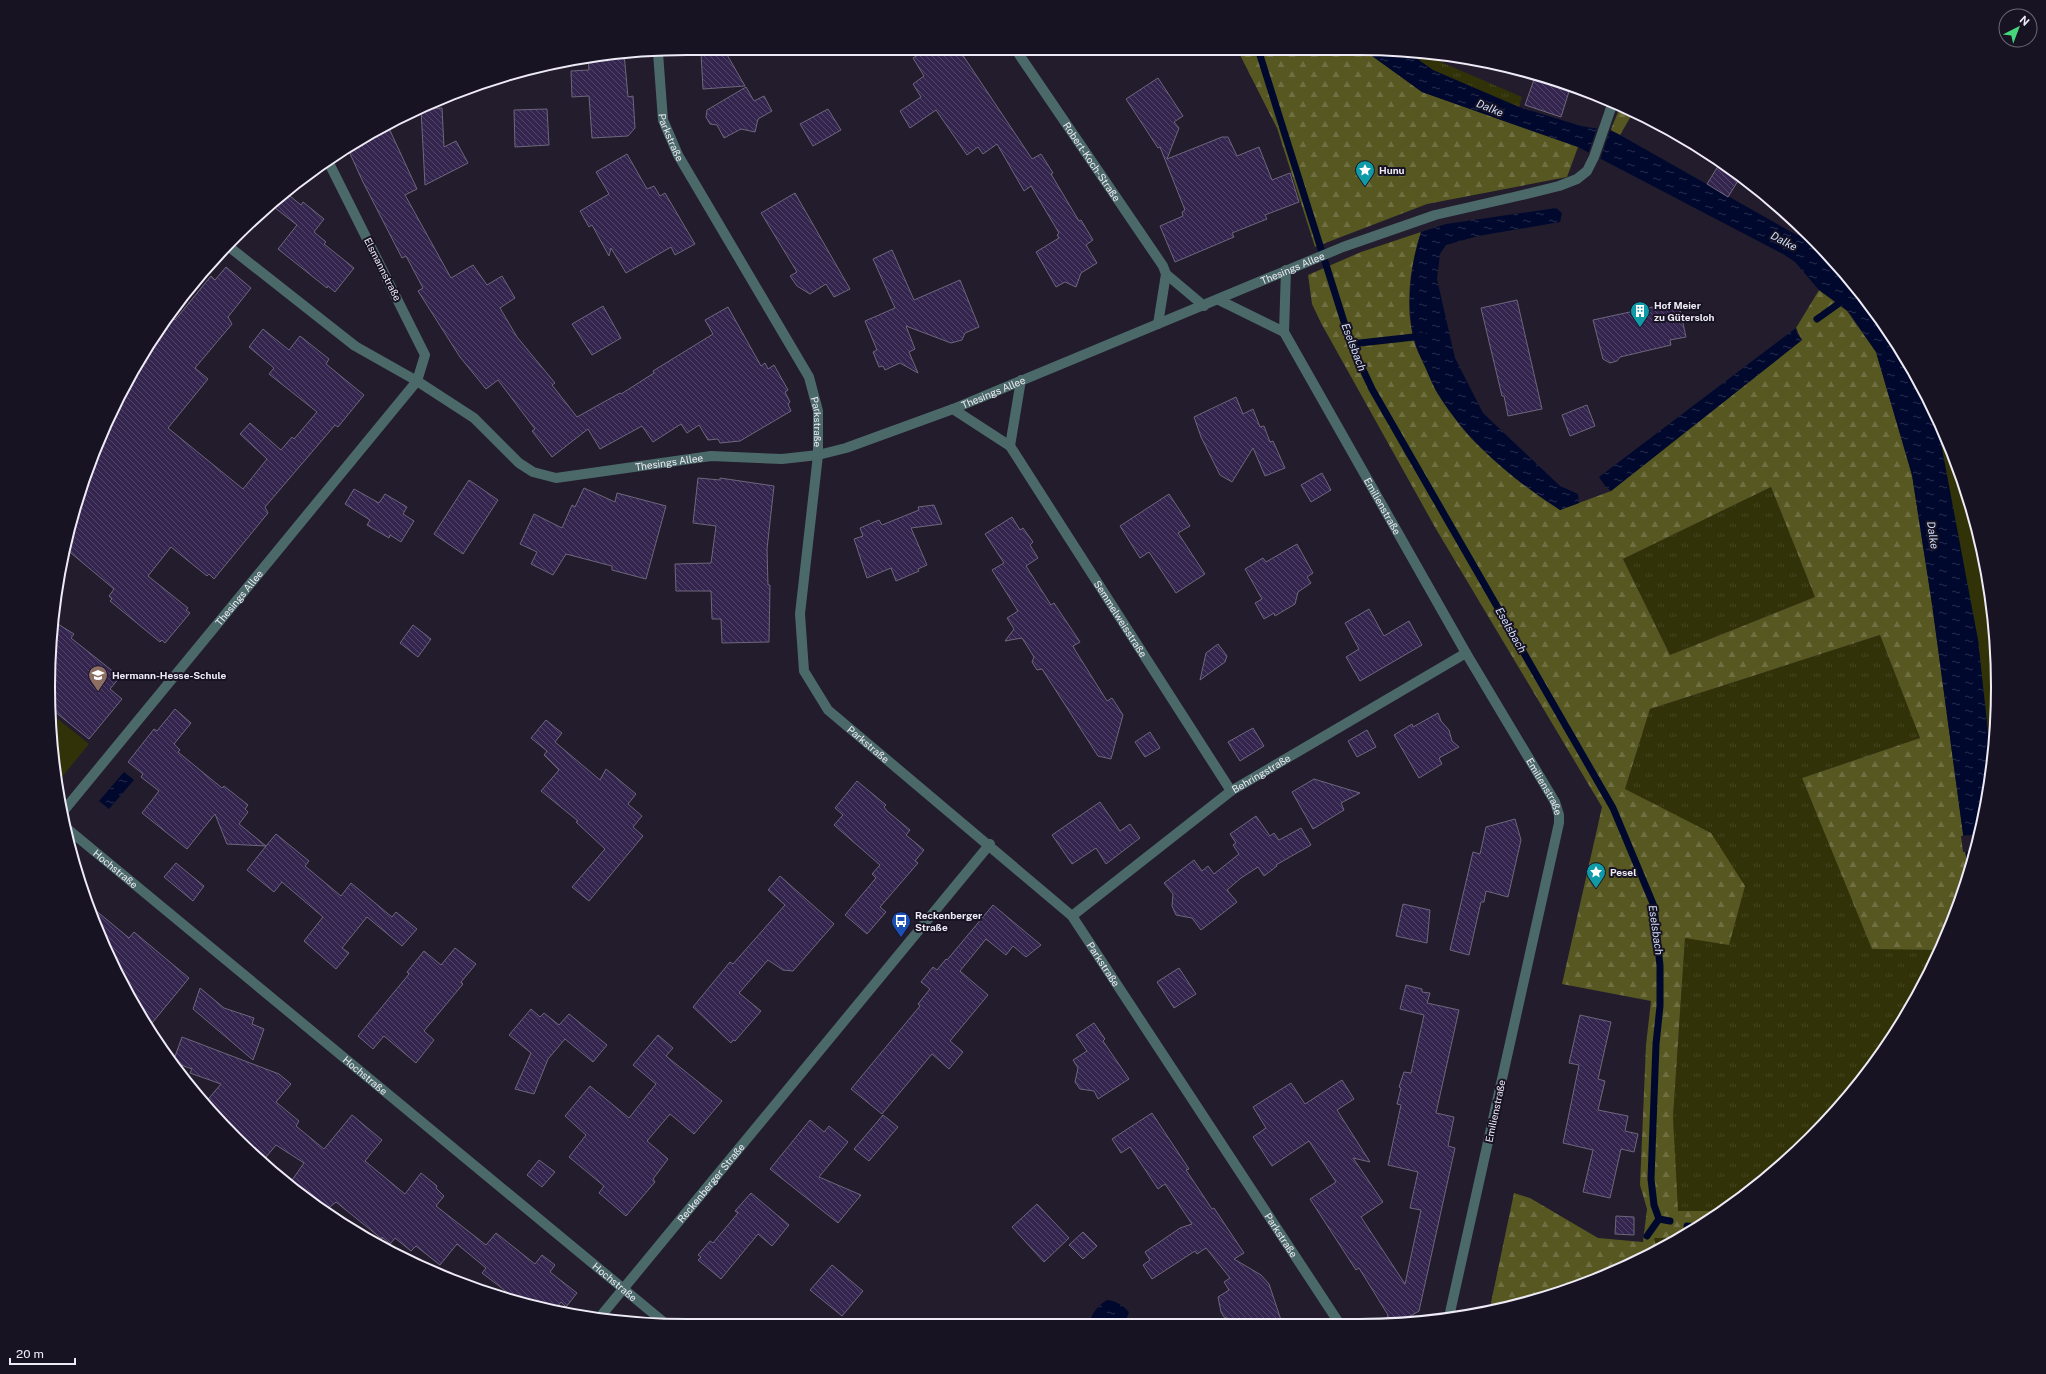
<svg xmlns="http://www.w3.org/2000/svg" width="2046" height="1374" font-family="'Public Sans',sans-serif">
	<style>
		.grass { fill: url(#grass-tufts) }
		.forest { fill: url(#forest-firs); fill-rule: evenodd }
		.park { fill: #313208 }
		.water { fill: url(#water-ripples) }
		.pier { fill: #221c2d }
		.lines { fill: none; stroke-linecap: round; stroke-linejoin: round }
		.stream { stroke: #00092d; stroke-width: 7 }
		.building { fill: url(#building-back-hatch); stroke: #6d677b }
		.minor { stroke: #4c6969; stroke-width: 10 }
		.labels { text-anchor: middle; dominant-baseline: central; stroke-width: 4; stroke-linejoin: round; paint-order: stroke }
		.street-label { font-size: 10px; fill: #eeebf6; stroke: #181323 }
		.poi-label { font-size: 10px; font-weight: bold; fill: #eeebf6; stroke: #181323; text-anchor: start }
		.water-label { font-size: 11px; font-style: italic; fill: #cfdefa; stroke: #181323 }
		.rim { fill: none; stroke: #eeebf6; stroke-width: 2 }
	</style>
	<defs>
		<pattern id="grass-tufts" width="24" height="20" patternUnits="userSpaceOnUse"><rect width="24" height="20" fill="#313208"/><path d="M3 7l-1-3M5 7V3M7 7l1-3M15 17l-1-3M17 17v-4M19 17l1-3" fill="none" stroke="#454620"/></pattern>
		<pattern id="forest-firs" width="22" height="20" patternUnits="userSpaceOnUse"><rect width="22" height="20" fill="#565721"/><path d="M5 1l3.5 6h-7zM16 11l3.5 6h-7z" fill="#6f6f42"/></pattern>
		<pattern id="water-ripples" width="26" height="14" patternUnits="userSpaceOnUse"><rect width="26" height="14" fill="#00092d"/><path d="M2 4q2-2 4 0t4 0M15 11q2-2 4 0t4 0" fill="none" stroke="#262d4c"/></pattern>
		<pattern id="building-back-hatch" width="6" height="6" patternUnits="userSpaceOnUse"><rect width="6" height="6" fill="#34254f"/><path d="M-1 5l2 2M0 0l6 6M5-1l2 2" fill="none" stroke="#524569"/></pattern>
	</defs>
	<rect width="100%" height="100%" fill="#221c2d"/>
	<g class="grass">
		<polygon points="1409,53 1430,55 1443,63 1522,97 1519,107 1432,70"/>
		<polygon points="1771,487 1815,597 1670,655 1623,559"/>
		<polygon points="1880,635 1920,738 1802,778 1872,948 1939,950 1890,1042 1811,1139 1723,1211 1677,1212 1673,1117 1685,938 1625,789 1650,709"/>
	</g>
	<g class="forest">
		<polygon points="1361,48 1422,92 1578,147 1567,177 1427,204 1315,247 1277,128 1237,49"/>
		<polygon points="1621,105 1634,111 1620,135 1612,131 1611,129"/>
		<path d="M1421,232c-12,37 -18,83 -3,120 4,9 10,18 15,27 6,11 11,24 19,35 25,39 72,68 108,96l51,-19 191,-151 -6,-12 23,-38 28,21 29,41 36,123 20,129 36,267 -19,60 -10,19 -67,-1 -70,-171 118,-40 -40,-103 -230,74 -25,80 86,44 34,53 -16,59 -44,-7 -12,179 5,94h45l-9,7 -37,20h-22l2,11 -53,28 -115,35 25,-119 16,5 68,40 45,4 4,-33 -7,-24 6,-140 5,-44 -89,-17 40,-177 -166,-278 -115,-206 -9,-19 -4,-29 53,-23zM1771,487l44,110 -145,58 -47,-96z"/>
	</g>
	<g class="park">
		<polygon points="1935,419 1949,442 1986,562 1998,687 1991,760 1978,640"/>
		<polygon points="49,712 89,744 57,783 49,729"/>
		<polygon points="1654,1238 1677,1238 1657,1249"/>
	</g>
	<g class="water">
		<polygon points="1361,48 1409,53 1433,70 1519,107 1581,126 1612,131 1620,135 1795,234 1815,241 1890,332 1933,413 1938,427 1978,640 1991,760 1986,811 1968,871 1932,604 1912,475 1876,352 1848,311 1819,290 1795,262 1783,254 1578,147 1422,92"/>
		<path d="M1556,208l6,5 -2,9 -82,14 -32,9 -6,9 -3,25 18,79 28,55 77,73 18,8 1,9 -19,7c-46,-29 -91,-67 -121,-114 -5,-8 -9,-18 -13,-27 -6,-13 -12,-26 -14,-40 -5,-33 -1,-65 9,-97l25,-8z"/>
		<polygon points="1796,328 1797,334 1802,340 1611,491 1605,486 1599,477"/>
		<polygon points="124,772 134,780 109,809 99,801"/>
		<path d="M1107,1300c10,1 15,5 22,12l-5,14h-35c2,-12 8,-20 18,-26z"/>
	</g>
	<g class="pier">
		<polygon points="1597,128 1610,130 1600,160 1588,154"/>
		<polygon points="1979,834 1974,851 1963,852 1961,836"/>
	</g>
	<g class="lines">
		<g class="stream">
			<polyline points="1258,49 1351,344 1372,389 1613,808 1654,906 1660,966 1660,1006 1656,1044 1651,1179 1654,1205 1659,1219 1670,1221"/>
			<polyline points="1817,319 1845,299"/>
			<polyline points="1351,344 1423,336"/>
			<polyline points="1687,1226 1698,1227"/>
			<polyline points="1647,1236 1659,1219"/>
		</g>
	</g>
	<g class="building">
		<polygon points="925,51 960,51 1032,159 1041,154 1053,173 1051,174 1079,221 1081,220 1093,240 1086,245 1097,263 1081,273 1076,287 1065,282 1056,287 1036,252 1059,238 1057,235 1059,233 1031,186 1024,191 997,144 983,154 978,147 967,155 936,110 910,128 900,111 921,97 913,84 924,76 913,58"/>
		<polygon points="624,53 628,97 633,96 635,128 628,136 592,138 589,96 572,97 571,71 589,70 588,57 603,54"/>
		<polygon points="701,53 726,53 745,86 703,89"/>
		<polygon points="1536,74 1571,85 1561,117 1525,105"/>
		<polygon points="1158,78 1183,116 1174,122 1179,128 1167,159 1222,137 1228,137 1237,156 1259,147 1272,180 1290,173 1299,202 1265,215 1267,219 1232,233 1234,237 1175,262 1160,226 1183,216 1182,212 1185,210 1160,147 1158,148 1126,99"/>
		<polygon points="746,87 754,101 764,96 772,111 758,119 755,132 741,129 724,138 717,125 710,124 706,117 707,110"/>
		<polygon points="442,108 444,147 456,141 468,163 425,185 421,109"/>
		<polygon points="547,109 549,145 515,147 514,110"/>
		<polygon points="828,109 841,130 813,146 800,124"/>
		<polygon points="387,124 417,189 405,195 451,278 473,265 487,285 502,276 515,298 500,308 517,337 555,383 552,385 577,417 620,393 621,394 654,373 653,371 713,334 705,320 728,307 761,366 765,363 768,369 774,365 788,390 785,392 790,402 788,404 791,411 740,441 720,443 718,439 708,440 699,425 687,433 681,424 653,442 642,426 600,449 588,429 552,457 532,431 535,429 498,380 486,389 460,357 418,291 423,288 406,256 402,258 363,182 347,147"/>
		<polygon points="627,154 647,189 654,186 660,196 665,193 695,244 675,255 671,247 626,273 611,248 609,256 592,225 589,227 580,211 609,194 596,172"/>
		<polygon points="1720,163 1741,176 1728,197 1707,184"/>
		<polygon points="285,192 301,205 303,202 324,219 314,232 326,242 324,244 354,268 335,292 328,286 327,288 278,249 297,225 270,204"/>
		<polygon points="795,193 850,289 834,297 826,284 810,294 797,286 790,276 797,272 761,213"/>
		<polygon points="892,250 914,300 960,280 979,327 965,333 962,340 951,343 906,326 915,349 909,352 918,373 900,363 885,370 883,366 879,367 873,352 877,350 865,321 895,308 873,259"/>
		<polygon points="226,267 251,288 228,317 232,324 195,368 208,379 168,428 243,489 267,459 240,434 250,423 281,450 292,437 294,439 317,412 269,374 274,368 249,347 263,329 289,350 300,336 329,359 326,364 364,395 338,427 335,425 265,507 268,513 214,579 209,574 207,576 171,547 148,576 188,608 186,610 190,613 165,643 162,640 160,642 110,601 112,599 109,596 114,589 65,548 97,443 131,374 158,340 154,337 169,315 175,320 211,276 215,280"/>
		<polygon points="1517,300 1542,409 1508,416 1504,396 1502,396 1481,308"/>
		<polygon points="1662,305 1663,309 1679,305 1686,337 1670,340 1671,345 1620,357 1617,361 1610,363 1603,359 1593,320"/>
		<polygon points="603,306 621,338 592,355 572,324"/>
		<polygon points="1236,397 1243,414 1253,409 1260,427 1264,426 1270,442 1273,441 1285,468 1265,476 1253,448 1232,482 1220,475 1201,437 1194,417"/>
		<polygon points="1587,405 1595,426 1570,436 1562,415"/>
		<polygon points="1322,473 1331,490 1311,502 1301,485"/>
		<polygon points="698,478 720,480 720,478 774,486 767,549 768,585 770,585 769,642 722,643 721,619 712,619 711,591 676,591 675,564 711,563 716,526 693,523"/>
		<polygon points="469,480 498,500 463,554 434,534"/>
		<polygon points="584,488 615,502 617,493 666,506 646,579 612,570 612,566 566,554 553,575 531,564 537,552 520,544 534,514 562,528 572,505 575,507"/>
		<polygon points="354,489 379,503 385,494 407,507 403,514 414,521 401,542 390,535 389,538 367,525 370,520 345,504"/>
		<polygon points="1169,494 1190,526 1178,533 1205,574 1176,593 1149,552 1140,558 1120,526"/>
		<polygon points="934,505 942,524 911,528 927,565 918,569 919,571 896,581 891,568 867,578 854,539 863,536 860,528 879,520 882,525 919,510 918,507"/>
		<polygon points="1012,517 1020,530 1023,528 1033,542 1030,545 1038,558 1026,566 1051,605 1054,603 1080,642 1073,646 1075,650 1107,701 1112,698 1123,715 1111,759 1098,756 1042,669 1037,670 1032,662 1034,657 1022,638 1005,641 1014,629 1007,618 1018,611 992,570 1004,563 985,534"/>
		<polygon points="1297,544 1313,573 1307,577 1311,583 1298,592 1295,604 1275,616 1274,613 1264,619 1255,603 1262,599 1245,569 1263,558 1266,562"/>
		<polygon points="1369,609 1384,636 1409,621 1422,645 1360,681 1346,657 1359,649 1345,623"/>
		<polygon points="53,621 74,634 71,638 120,677 110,689 122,699 89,739 49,707 49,645"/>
		<polygon points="413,625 431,639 418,657 400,643"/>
		<polygon points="1218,644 1227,656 1225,662 1200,680 1206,653"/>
		<polygon points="175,709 191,723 174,744 180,750 178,752 222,788 224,786 248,805 245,809 248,812 239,824 266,846 276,834 309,861 305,866 341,896 351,883 392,917 396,912 417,929 402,946 367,917 342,948 349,953 336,969 304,941 323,917 282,882 274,892 247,870 266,846 227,844 215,814 187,849 142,813 159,791 141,777 143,774 128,762 154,729 157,731"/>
		<polygon points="1438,713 1441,721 1449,730 1452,741 1459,747 1439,758 1442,764 1419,778 1394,735 1412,724 1413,727"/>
		<polygon points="546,720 562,733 555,742 600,780 606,769 636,794 628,804 642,816 633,827 643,836 589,901 572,887 605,849 576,822 578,821 541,791 559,770 544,755 547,751 531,738"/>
		<polygon points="1253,728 1264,746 1240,761 1228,742"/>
		<polygon points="1367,730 1376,747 1357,757 1348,741"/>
		<polygon points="1150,732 1160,748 1145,757 1135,742"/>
		<polygon points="1314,779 1360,793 1341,803 1344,810 1313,829 1292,792"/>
		<polygon points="857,781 886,805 884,807 887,811 910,830 906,835 924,850 915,861 918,863 880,907 886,912 867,934 845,915 876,878 872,874 880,865 834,825 843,815 835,808"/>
		<polygon points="1100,802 1120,831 1130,824 1140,838 1106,864 1096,848 1072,864 1052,835"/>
		<polygon points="1256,816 1270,836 1274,833 1279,840 1301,828 1311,845 1276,865 1277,866 1264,876 1258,867 1241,878 1227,890 1237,902 1201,930 1192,918 1176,915 1172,906 1173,894 1164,883 1194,860 1202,871 1208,866 1214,874 1239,854 1233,845 1236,843 1230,834"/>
		<polygon points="1515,819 1521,840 1508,897 1486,891 1484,902 1481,902 1469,955 1450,950 1473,852 1480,854 1486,827"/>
		<polygon points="176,863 204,886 193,901 164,877"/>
		<polygon points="780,876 834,924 793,971 783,970 768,960 739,993 761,1011 735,1041 733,1040 731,1043 693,1007 730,962 733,964 785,905 768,890"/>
		<polygon points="88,904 129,938 134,932 189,978 148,1028 134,1006 97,931"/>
		<polygon points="1403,904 1430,910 1427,943 1396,936"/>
		<polygon points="993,905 1041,945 1026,957 1013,946 1006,955 986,939 960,971 988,995 950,1041 963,1052 949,1069 932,1054 882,1114 851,1089 920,1006 918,1004 930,989 921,982 933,967 937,970 946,959 947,960"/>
		<polygon points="455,948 476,964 461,982 463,984 424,1031 434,1040 416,1063 384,1036 373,1049 358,1036 409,974 407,972 424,951 441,965"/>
		<polygon points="1179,968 1196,994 1174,1008 1157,982"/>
		<polygon points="1406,985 1422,989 1422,992 1430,993 1427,1003 1459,1010 1436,1113 1454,1117 1448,1146 1455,1148 1419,1311 1405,1319 1405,1321 1386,1323 1388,1315 1359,1268 1356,1270 1310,1199 1336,1182 1309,1141 1272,1166 1253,1137 1266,1128 1253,1107 1291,1083 1305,1104 1342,1080 1354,1099 1337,1110 1370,1162 1353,1158 1383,1202 1361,1217 1405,1284 1421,1210 1410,1208 1418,1172 1388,1165 1401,1105 1397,1104 1401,1088 1399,1087 1404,1072 1411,1073 1424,1015 1400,1009"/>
		<polygon points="200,988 224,1008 254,1018 252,1024 264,1029 253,1060 193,1009"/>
		<polygon points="531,1009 540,1017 544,1013 559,1025 569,1014 607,1045 593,1062 565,1039 548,1059 534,1094 515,1089 531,1053 509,1035"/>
		<polygon points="1580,1015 1611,1022 1598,1079 1605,1081 1598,1110 1628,1116 1625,1131 1638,1134 1634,1152 1621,1149 1610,1198 1583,1192 1593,1150 1563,1143 1579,1065 1569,1063"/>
		<polygon points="1094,1023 1105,1039 1103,1041 1129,1079 1098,1099 1094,1091 1080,1089 1075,1082 1078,1068 1073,1060 1087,1051 1076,1035"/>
		<polygon points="658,1035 673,1048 666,1056 722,1101 694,1134 670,1114 647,1141 668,1159 653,1179 655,1182 626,1216 599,1193 604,1186 569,1157 586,1135 565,1116 590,1086 629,1118 656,1084 633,1065"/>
		<polygon points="182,1037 279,1074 291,1084 276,1102 299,1121 296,1126 324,1149 352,1115 382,1140 365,1161 405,1194 421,1173 437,1186 436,1188 444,1196 436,1206 486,1245 496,1233 535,1264 542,1255 555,1265 550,1272 577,1293 566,1307 561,1302 554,1311 520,1302 482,1273 486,1268 457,1244 440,1265 416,1246 411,1251 395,1238 390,1244 382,1237 382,1239 336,1202 325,1211 320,1208 290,1183 304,1163 276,1145 262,1162 235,1139 204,1104 221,1084 190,1073 192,1069 173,1062"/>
		<polygon points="1152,1113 1189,1169 1186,1170 1212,1209 1214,1208 1244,1253 1234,1259 1261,1275 1269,1284 1283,1326 1232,1326 1231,1320 1224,1317 1221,1312 1218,1297 1229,1290 1224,1282 1230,1278 1206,1248 1197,1254 1195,1251 1152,1279 1143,1265 1150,1260 1145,1252 1180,1228 1192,1224 1165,1184 1158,1189 1130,1147 1121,1153 1112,1139"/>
		<polygon points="883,1115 898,1127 869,1161 854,1149"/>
		<polygon points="810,1120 824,1132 829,1126 848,1142 819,1177 861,1195 838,1223 770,1169"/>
		<polygon points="539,1160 555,1172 542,1187 527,1175"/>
		<polygon points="751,1193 789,1225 772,1246 758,1234 721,1279 698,1260 701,1257 698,1255 710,1241 713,1243 738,1213 735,1211"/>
		<polygon points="1037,1204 1069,1238 1044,1262 1012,1227"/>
		<polygon points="1616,1216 1634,1217 1634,1235 1615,1234"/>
		<polygon points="1083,1232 1097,1246 1083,1259 1069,1245"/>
		<polygon points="832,1265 863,1291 842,1316 810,1290"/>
	</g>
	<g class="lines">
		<g class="minor">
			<path id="s1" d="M1016,50l147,216 3,8 38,32"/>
			<path id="s2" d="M658,53l5,67 15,35 131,222 9,34v44l-18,159 4,57 24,39 244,206 269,410"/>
			<path id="s3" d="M228,246l127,100 62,35 57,37 45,45 14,9 23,6 155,-22 71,3 36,-4 28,-7 107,-39 390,-162 92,-32 83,-19 41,-10 18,-7 10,-8 7,-14 19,-55"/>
			<path id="s4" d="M1286,270l-2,62 182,321 89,149 4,13v8l-110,494"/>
			<polyline points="1219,300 1284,332"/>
			<polyline points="1158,324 1166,274"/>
			<path id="s5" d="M953,409l57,37 221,345"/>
			<polyline points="1010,446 1021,380"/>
			<path id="s6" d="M61,814l356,-433 8,-26 -98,-196"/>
			<path id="s7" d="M64,826l602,498"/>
			<path id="s8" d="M1072,916l159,-125 235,-138"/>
			<path id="s9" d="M600,1317l390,-473"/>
		</g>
	</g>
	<defs>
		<g id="sight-pin" transform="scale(1)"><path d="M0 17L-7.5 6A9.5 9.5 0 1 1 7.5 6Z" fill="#0f9aa8" stroke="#181323"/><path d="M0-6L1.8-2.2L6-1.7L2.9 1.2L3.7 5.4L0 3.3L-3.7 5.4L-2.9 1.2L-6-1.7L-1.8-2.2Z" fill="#fff"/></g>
		<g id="building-pin" transform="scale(1)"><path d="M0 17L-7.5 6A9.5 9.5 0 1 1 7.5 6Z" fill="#0f9aa8" stroke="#181323"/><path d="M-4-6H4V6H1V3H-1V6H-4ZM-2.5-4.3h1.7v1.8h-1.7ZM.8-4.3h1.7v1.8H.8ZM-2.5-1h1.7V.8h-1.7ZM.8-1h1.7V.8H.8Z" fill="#fff"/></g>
		<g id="school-pin" transform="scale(1)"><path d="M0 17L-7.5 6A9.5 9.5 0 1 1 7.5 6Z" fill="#8d6e63" stroke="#181323"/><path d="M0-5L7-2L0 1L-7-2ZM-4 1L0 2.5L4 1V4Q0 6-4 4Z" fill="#fff"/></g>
		<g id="bus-pin" transform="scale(1)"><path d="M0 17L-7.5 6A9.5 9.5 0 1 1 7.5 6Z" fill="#1a4fb4" stroke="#181323"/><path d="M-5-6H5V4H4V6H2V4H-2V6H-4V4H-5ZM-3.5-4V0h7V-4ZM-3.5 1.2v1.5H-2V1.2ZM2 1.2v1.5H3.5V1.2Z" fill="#fff"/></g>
	</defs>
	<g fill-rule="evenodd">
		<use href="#sight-pin" x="1365" y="170"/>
		<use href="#building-pin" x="1640" y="311"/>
		<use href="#school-pin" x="98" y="675"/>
		<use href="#sight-pin" x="1596" y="872"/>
		<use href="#bus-pin" x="901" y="921"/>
	</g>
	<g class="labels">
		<g class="street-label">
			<text stroke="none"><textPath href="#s2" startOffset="86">Parkstraße</textPath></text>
			<text stroke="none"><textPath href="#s1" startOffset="135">Robert-Koch-Straße</textPath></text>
			<text stroke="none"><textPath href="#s3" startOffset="1179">Thesings Allee</textPath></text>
			<text transform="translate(383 269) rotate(63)">Elsmannstraße</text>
			<text stroke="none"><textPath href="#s3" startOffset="855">Thesings Allee</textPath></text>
			<text stroke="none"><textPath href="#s2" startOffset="409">Parkstraße</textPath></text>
			<text stroke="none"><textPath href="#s3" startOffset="519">Thesings Allee</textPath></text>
			<text stroke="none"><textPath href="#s4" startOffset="262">Emilienstraße</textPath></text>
			<text stroke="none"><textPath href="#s6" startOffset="280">Thesings Allee</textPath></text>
			<text stroke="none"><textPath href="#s5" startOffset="273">Semmelweisstraße</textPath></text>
			<text stroke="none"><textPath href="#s2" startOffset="758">Parkstraße</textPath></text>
			<text stroke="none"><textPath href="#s8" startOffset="237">Behringstraße</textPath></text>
			<text stroke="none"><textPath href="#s4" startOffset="586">Emilienstraße</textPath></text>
			<text stroke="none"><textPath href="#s7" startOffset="67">Hochstraße</textPath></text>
			<text stroke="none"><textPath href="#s2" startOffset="1082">Parkstraße</textPath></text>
			<text stroke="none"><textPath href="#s7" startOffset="391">Hochstraße</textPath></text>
			<text transform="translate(1495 1111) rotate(-78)">Emilienstraße</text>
			<text stroke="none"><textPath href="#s9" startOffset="174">Reckenberger Straße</textPath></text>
			<text stroke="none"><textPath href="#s2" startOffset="1406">Parkstraße</textPath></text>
			<text stroke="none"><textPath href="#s7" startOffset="715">Hochstraße</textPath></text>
		</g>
		<g class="poi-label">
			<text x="1379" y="170">Hunu</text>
			<text x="1654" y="305">Hof Meier<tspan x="1654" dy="12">zu Gütersloh</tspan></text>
			<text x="112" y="675">Hermann-Hesse-Schule</text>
			<text x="1610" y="872">Pesel</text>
			<text x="915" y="915">Reckenberger<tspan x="915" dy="12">Straße</tspan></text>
		</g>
		<g class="water-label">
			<text transform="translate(1490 108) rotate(23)">Dalke</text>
			<text transform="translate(1784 241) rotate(28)">Dalke</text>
			<text transform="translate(1354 347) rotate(69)">Eselsbach</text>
			<text transform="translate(1933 535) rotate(82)">Dalke</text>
			<text transform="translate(1511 630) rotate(60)">Eselsbach</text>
			<text transform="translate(1656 930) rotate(82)">Eselsbach</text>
		</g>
	</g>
	<path d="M0 0H2046V1374H0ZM687 55H1359A632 632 0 0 1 1991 687V687A632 632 0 0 1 1359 1319H687A632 632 0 0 1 55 687V687A632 632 0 0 1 687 55Z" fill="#181323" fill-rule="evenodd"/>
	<path class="rim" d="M687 55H1359A632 632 0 0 1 1991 687V687A632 632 0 0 1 1359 1319H687A632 632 0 0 1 55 687V687A632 632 0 0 1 687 55Z"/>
	<g transform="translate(2018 28) rotate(42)"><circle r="19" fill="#181323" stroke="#6e6977"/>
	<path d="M0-3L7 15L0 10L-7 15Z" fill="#45d77a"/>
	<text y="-6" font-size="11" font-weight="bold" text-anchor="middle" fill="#eeebf6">N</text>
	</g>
	<path d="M10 1358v6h65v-6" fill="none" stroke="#eeebf6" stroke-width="2"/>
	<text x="16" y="1358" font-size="12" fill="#eeebf6" stroke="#181323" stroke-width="3" paint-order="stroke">20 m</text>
</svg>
